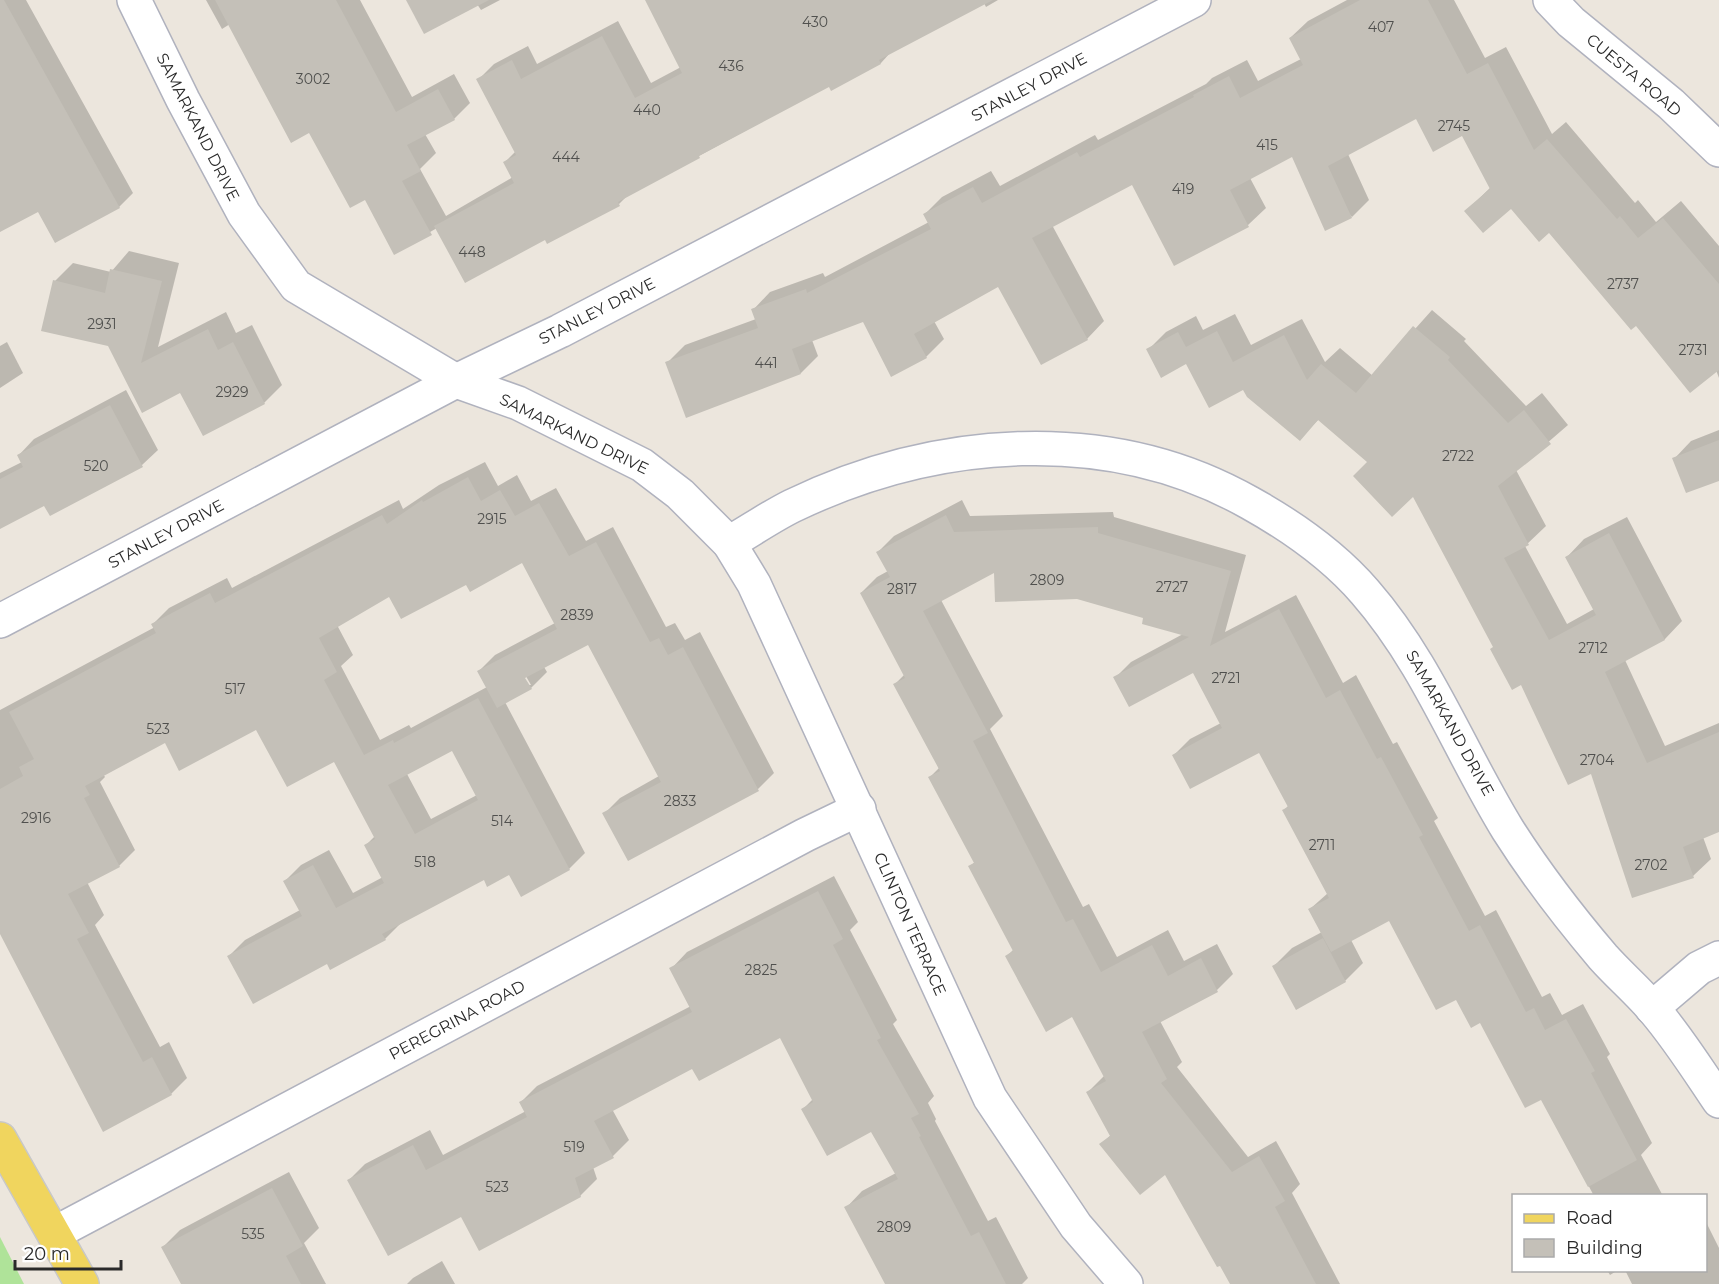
<svg xmlns="http://www.w3.org/2000/svg" width="1719" height="1284" font-family="Montserrat,sans-serif">
	<style>
		.grass { fill: #afe399 }
		.shadow { fill: #0003; fill-rule: evenodd }
		.building { fill: #c4c0b8; fill-rule: evenodd }
		.lines { fill: none; stroke-linecap: round; stroke-linejoin: round }
		.minor-casing { stroke: #b0b2be; stroke-width: 36 }
		.major-casing { stroke: #c8c8c8; stroke-width: 36 }
		.minor { stroke: #fff; stroke-width: 33 }
		.major { stroke: #f0d55e; stroke-width: 33 }
		.labels { text-anchor: middle; dominant-baseline: central; stroke-width: 4.5; stroke-linejoin: round; paint-order: stroke }
		.number-label { font-size: 14px; fill: #50504e }
		.street-label { font-size: 16px; fill: #2a2a2a; stroke: #fff }
	</style>
	<rect width="100%" height="100%" fill="#ece6dd"/>
	<polygon class="grass" points="0,1237 24,1284 0,1284"/>
	<g class="shadow">
		<polygon points="0,0 26,0 133,193 119,207 55,241 39,210 0,230"/>
		<polygon points="206,0 360,0 412,97 454,74 470,103 454,119 425,134 436,153 420,169 446,216 513,177 505,162 516,151 478,80 494,64 528,46 537,64 618,21 651,83 681,67 662,0 998,0 986,7 984,3 890,53 881,63 831,89 829,85 629,194 619,204 546,238 437,228 394,253 365,198 230,24 222,29"/>
		<polygon points="407,0 500,0 481,10 477,4"/>
		<polygon points="1347,0 1454,0 1485,58 1506,47 1552,134 1566,122 1635,203 1638,200 1656,222 1681,201 1719,246 1719,378 1716,370 1636,324 1549,231 1511,207 1466,211 1491,187 1462,134 1417,117 1348,154 1369,200 1352,217 1293,155 1250,178 1266,208 1248,225 1175,264 1132,183 1052,225 1104,321 1087,339 999,285 934,321 944,339 926,357 863,320 812,340 818,356 801,373 667,363 685,345 756,319 753,310 770,292 823,273 825,277 929,222 925,214 942,197 991,171 1000,186 1095,135 1098,140 1206,84 1212,78 1247,60 1258,81 1301,59 1290,38 1308,21"/>
		<polygon points="129,251 179,263 158,347 226,312 236,333 252,325 282,385 264,403 181,391 109,345 55,281 73,263 111,272"/>
		<polygon points="1432,310 1466,339 1464,341 1526,406 1542,393 1568,425 1516,470 1546,526 1525,546 1567,624 1594,609 1567,557 1584,539 1627,517 1682,621 1665,639 1625,660 1665,746 1719,723 1719,830 1703,837 1711,859 1693,876 1592,772 1494,647 1414,495 1319,419 1299,439 1244,388 1187,362 1148,350 1166,332 1196,316 1203,330 1235,314 1251,345 1302,319 1325,362 1340,348 1373,376"/>
		<polygon points="7,342 23,373 0,388 0,346"/>
		<polygon points="126,390 158,450 142,465 45,504 0,528 0,473 22,462 19,455 34,439"/>
		<polygon points="1719,430 1719,479 1674,459 1691,441"/>
		<path d="M485,462l13,24 19,-11 14,26 25,-13 30,53 27,-14 53,100 9,-4 10,17 15,-8 74,141 -16,16 -154,25 16,-16 39,-22 -71,-133 -44,24 3,5 -16,16 -26,14 80,151 -16,16 -59,4 -26,5 -83,45 -16,16 -57,23 -99,-6 16,-16 55,-30 -15,-29 16,-16 28,-15 24,43 30,-16 -17,-32 9,-9 -41,-76 -77,-32 -92,13 -62,33 2,3 -5,5 35,68 -16,16 -32,16 17,33 -9,10 65,122 9,-5 18,36 -16,16 -171,-163v-221l155,-83 -2,-3 16,-16 58,-30 5,10 167,-88 4,9 36,-24zM522,561l33,62 -60,32 -16,16 8,16 -76,41 -2,-3 -29,15 -39,-74 12,-11 -16,-30 52,-30 77,-12zM523,671l8,14h-4l-6,-13zM453,749l24,46 -46,24 -24,-45z"/>
		<polygon points="962,500 970,516 1113,512 1114,517 1246,555 1225,632 1296,595 1343,683 1356,675 1393,744 1397,742 1438,818 1434,821 1485,916 1496,910 1542,997 1550,993 1562,1015 1583,1004 1610,1054 1607,1057 1652,1143 1641,1155 1663,1196 1594,1196 1542,1098 1481,1021 1456,998 1389,919 1351,940 1363,963 1345,981 1274,966 1292,948 1322,932 1310,909 1328,893 1284,810 1289,805 1260,751 1174,755 1190,739 1221,723 1194,671 1115,678 1131,662 1183,634 1145,617 996,571 941,600 1003,716 990,729 1083,907 1089,904 1117,957 1168,930 1184,961 1217,944 1233,974 1217,990 1160,1021 1182,1062 1177,1067 1248,1157 1276,1141 1300,1184 1292,1193 1340,1284 1232,1284 1165,1173 1101,1144 1111,1135 1088,1092 1105,1075 1073,1015 1007,956 1014,949 970,866 975,862 930,777 939,768 895,684 905,674 861,593 877,577 888,571 878,552 894,536"/>
		<polygon points="834,876 858,922 850,930 897,1020 893,1024 934,1096 928,1103 936,1119 935,1121 988,1221 996,1217 1028,1278 1022,1284 886,1284 846,1208 862,1191 896,1173 871,1130 803,1109 813,1099 780,1036 693,1067 612,1109 629,1140 613,1156 593,1167 597,1179 580,1196 461,1215 349,1180 365,1164 430,1130 443,1155 526,1111 521,1102 537,1086 691,1006 671,969 687,952"/>
		<polygon points="289,1172 319,1228 304,1243 326,1284 185,1284 163,1247 180,1230"/>
		<polygon points="1706,1222 1719,1248 1719,1284 1632,1284 1625,1270 1706,1270"/>
		<polygon points="442,1261 455,1284 407,1284 413,1278"/>
		<polygon points="1607,1270 1618,1270 1610,1275"/>
	</g>
	<g class="building">
		<polygon points="0,0 4,0 120,208 55,243 38,212 0,232"/>
		<polygon points="215,0 336,0 396,112 438,89 455,120 407,145 421,171 402,181 432,235 394,255 365,200 350,208 309,133 291,143"/>
		<polygon points="406,0 489,0 424,34"/>
		<polygon points="645,0 993,0 879,60 881,64 831,91 829,87 699,156 700,158 618,202 620,206 547,244 545,240 465,283 434,226 514,183 503,162 516,155 476,79 512,60 521,79 602,36 635,98 682,73"/>
		<polygon points="1360,0 1428,0 1467,74 1488,63 1534,150 1547,139 1617,219 1620,216 1638,238 1663,218 1719,284 1719,370 1690,393 1636,326 1631,330 1549,233 1539,242 1511,209 1483,233 1464,211 1490,189 1462,136 1433,152 1416,119 1328,166 1352,218 1325,231 1292,157 1230,190 1249,227 1174,266 1132,185 1032,238 1088,340 1041,365 998,287 914,334 927,358 891,377 863,322 792,349 801,374 686,418 665,362 758,328 751,309 806,289 807,293 931,229 923,214 973,187 982,203 1077,152 1080,157 1194,97 1193,95 1229,76 1240,98 1303,65 1289,38"/>
		<polygon points="110,269 162,281 141,363 208,329 218,350 233,342 265,404 203,436 180,393 142,413 108,346 41,331 53,280 105,293"/>
		<polygon points="1413,326 1450,357 1448,360 1508,423 1524,410 1551,444 1498,486 1529,545 1504,558 1549,640 1596,615 1565,557 1609,533 1665,640 1605,672 1647,763 1719,732 1719,832 1683,847 1694,878 1632,898 1591,774 1568,785 1521,685 1512,690 1490,649 1493,647 1413,497 1392,517 1353,476 1367,462 1318,420 1300,441 1247,397 1243,390 1209,408 1186,364 1161,378 1146,349 1178,332 1186,347 1217,331 1233,362 1284,335 1307,380 1321,364 1356,393"/>
		<polygon points="110,405 143,467 50,516 44,506 0,529 0,479 23,467 17,455"/>
		<polygon points="1719,440 1719,481 1686,493 1672,458"/>
		<path d="M468,477l13,24 19,-11 15,26 24,-13 30,53 27,-14 54,100 9,-4 9,17 15,-8 76,144 -131,70 -26,-48 59,-31 -73,-137 -63,33 7,11 -35,19 -20,-37 80,-42 -35,-66 -52,29 -4,-7 -65,34 -12,-22 -70,41 18,34 -13,8 40,75 29,-15 1,3 84,-45 92,172 -49,27 -12,-22 -22,12 -3,-7 -102,54 4,6 -56,30 -3,-6 -74,40 -26,-48 75,-40 -19,-35 30,-16 23,43 48,-25 -20,-38 11,-6 -41,-77 -47,25 -31,-57 -77,41 -14,-28 -80,43 5,9 -6,3 36,69 -52,27 21,39 -12,6 66,123 9,-5 20,38 -69,37 -103,-198v-145l23,-13 -4,-9 15,-8 -25,-47 147,-79 -5,-9 59,-31 5,10 167,-88 5,9 35,-24 1,2zM452,751l26,49 -63,34 -27,-49z"/>
		<polygon points="946,515 954,532 1098,527 1098,533 1231,571 1210,646 1279,609 1326,698 1340,690 1377,759 1381,757 1423,835 1419,837 1469,931 1480,925 1526,1012 1534,1008 1545,1030 1566,1019 1595,1071 1591,1073 1637,1160 1588,1187 1541,1100 1525,1108 1480,1023 1471,1028 1456,1000 1436,1010 1389,921 1331,952 1308,909 1329,898 1282,810 1288,807 1259,753 1190,789 1172,755 1222,728 1193,673 1129,707 1113,677 1189,637 1142,624 1143,618 1077,599 995,602 994,573 923,611 988,733 973,741 1066,922 1073,919 1101,972 1152,945 1168,976 1201,958 1218,992 1142,1032 1167,1079 1161,1083 1232,1172 1259,1156 1285,1201 1275,1207 1316,1284 1230,1284 1220,1266 1217,1267 1165,1175 1140,1195 1099,1144 1110,1136 1086,1092 1106,1081 1072,1017 1046,1032 1005,956 1013,951 968,866 974,863 928,777 940,771 893,684 905,678 860,593 890,577 876,552"/>
		<polygon points="818,891 843,939 833,945 881,1038 877,1040 919,1114 911,1118 921,1136 919,1137 971,1236 979,1232 1006,1284 885,1284 844,1207 898,1179 871,1132 827,1156 801,1109 813,1102 780,1038 699,1081 692,1069 594,1121 614,1158 575,1178 581,1197 479,1251 461,1217 388,1256 347,1180 413,1145 426,1170 527,1117 519,1102 692,1012 669,968"/>
		<polygon points="1323,938 1346,982 1296,1010 1272,966"/>
		<polygon points="272,1188 303,1246 286,1256 301,1284 181,1284 161,1247"/>
	</g>
	<g class="lines">
		<g class="minor-casing">
			<g id="minor">
				<polyline points="134,0 183,100 244,214 296,286 456,381 518,403 642,465 680,494 729,543 754,584 990,1098 1076,1226 1126,1284"/>
				<polyline points="1550,0 1571,22 1671,104 1719,150"/>
				<path d="M729,543c21,-12 41,-26 63,-37 143,-69 317,-83 458,-3 43,24 83,52 115,89 62,71 94,158 143,238 28,44 61,87 95,127 16,18 35,34 51,53 24,28 44,60 65,91"/>
				<polyline points="0,621 456,381 560,331 1194,0"/>
				<polyline points="1652,1008 1699,968 1719,958"/>
				<polyline points="55,1233 805,835 859,809"/>
			</g>
		</g>
		<g class="major-casing">
			<polyline id="major" points="0,1139 82,1284"/>
		</g>
		<use href="#minor" class="minor"/>
		<use href="#major" class="major"/>
	</g>
	<g class="labels">
		<g class="number-label">
			<text x="815" y="22">430</text>
			<text x="1381" y="27">407</text>
			<text x="731" y="66">436</text>
			<text x="313" y="79">3002</text>
			<text x="647" y="110">440</text>
			<text x="1454" y="126">2745</text>
			<text x="1267" y="145">415</text>
			<text x="566" y="157">444</text>
			<text x="1183" y="189">419</text>
			<text x="472" y="252">448</text>
			<text x="1623" y="284">2737</text>
			<text x="102" y="324">2931</text>
			<text x="1693" y="350">2731</text>
			<text x="766" y="363">441</text>
			<text x="232" y="392">2929</text>
			<text x="1458" y="456">2722</text>
			<text x="96" y="466">520</text>
			<text x="492" y="519">2915</text>
			<text x="1047" y="580">2809</text>
			<text x="1172" y="587">2727</text>
			<text x="902" y="589">2817</text>
			<text x="577" y="615">2839</text>
			<text x="1593" y="648">2712</text>
			<text x="1226" y="678">2721</text>
			<text x="235" y="689">517</text>
			<text x="158" y="729">523</text>
			<text x="1597" y="760">2704</text>
			<text x="680" y="801">2833</text>
			<text x="36" y="818">2916</text>
			<text x="502" y="821">514</text>
			<text x="1322" y="845">2711</text>
			<text x="425" y="862">518</text>
			<text x="1651" y="865">2702</text>
			<text x="761" y="970">2825</text>
			<text x="574" y="1147">519</text>
			<text x="497" y="1187">523</text>
			<text x="894" y="1227">2809</text>
			<text x="253" y="1234">535</text>
		</g>
		<g class="street-label">
			<text transform="translate(1634 75) rotate(40)">CUESTA ROAD</text>
			<text transform="translate(1029 87) rotate(-28)">STANLEY DRIVE</text>
			<text transform="translate(198 127) rotate(63)">SAMARKAND DRIVE</text>
			<text transform="translate(597 311) rotate(-27)">STANLEY DRIVE</text>
			<text transform="translate(574 434) rotate(26)">SAMARKAND DRIVE</text>
			<text transform="translate(166 534) rotate(-28)">STANLEY DRIVE</text>
			<text transform="translate(1450 723) rotate(61)">SAMARKAND DRIVE</text>
			<text transform="translate(910 924) rotate(66)">CLINTON TERRACE</text>
			<text transform="translate(457 1020) rotate(-28)">PEREGRINA ROAD</text>
		</g>
	</g>
	<rect x="1512" y="1194" width="195" height="78" fill="#ffffff" stroke="#aaaaaa" stroke-width="1.5"/>
	<rect x="1524" y="1214" width="30" height="9" fill="#f0d55e" stroke="#aaaaaa" stroke-width="1.5"/>
	<text x="1566" y="1224" font-size="18" fill="#2a2a2a">Road</text>
	<rect x="1524" y="1239" width="30" height="18" fill="#c4c0b8" stroke="#aaaaaa" stroke-width="1.5"/>
	<text x="1566" y="1254" font-size="18" fill="#2a2a2a">Building</text>
	<path d="M15 1260v9h106v-9" fill="none" stroke="#2a2a2a" stroke-width="3"/>
	<text x="24" y="1260" font-size="18" fill="#2a2a2a" stroke="#ffffff" stroke-width="4.5" paint-order="stroke">20 m</text>
</svg>
